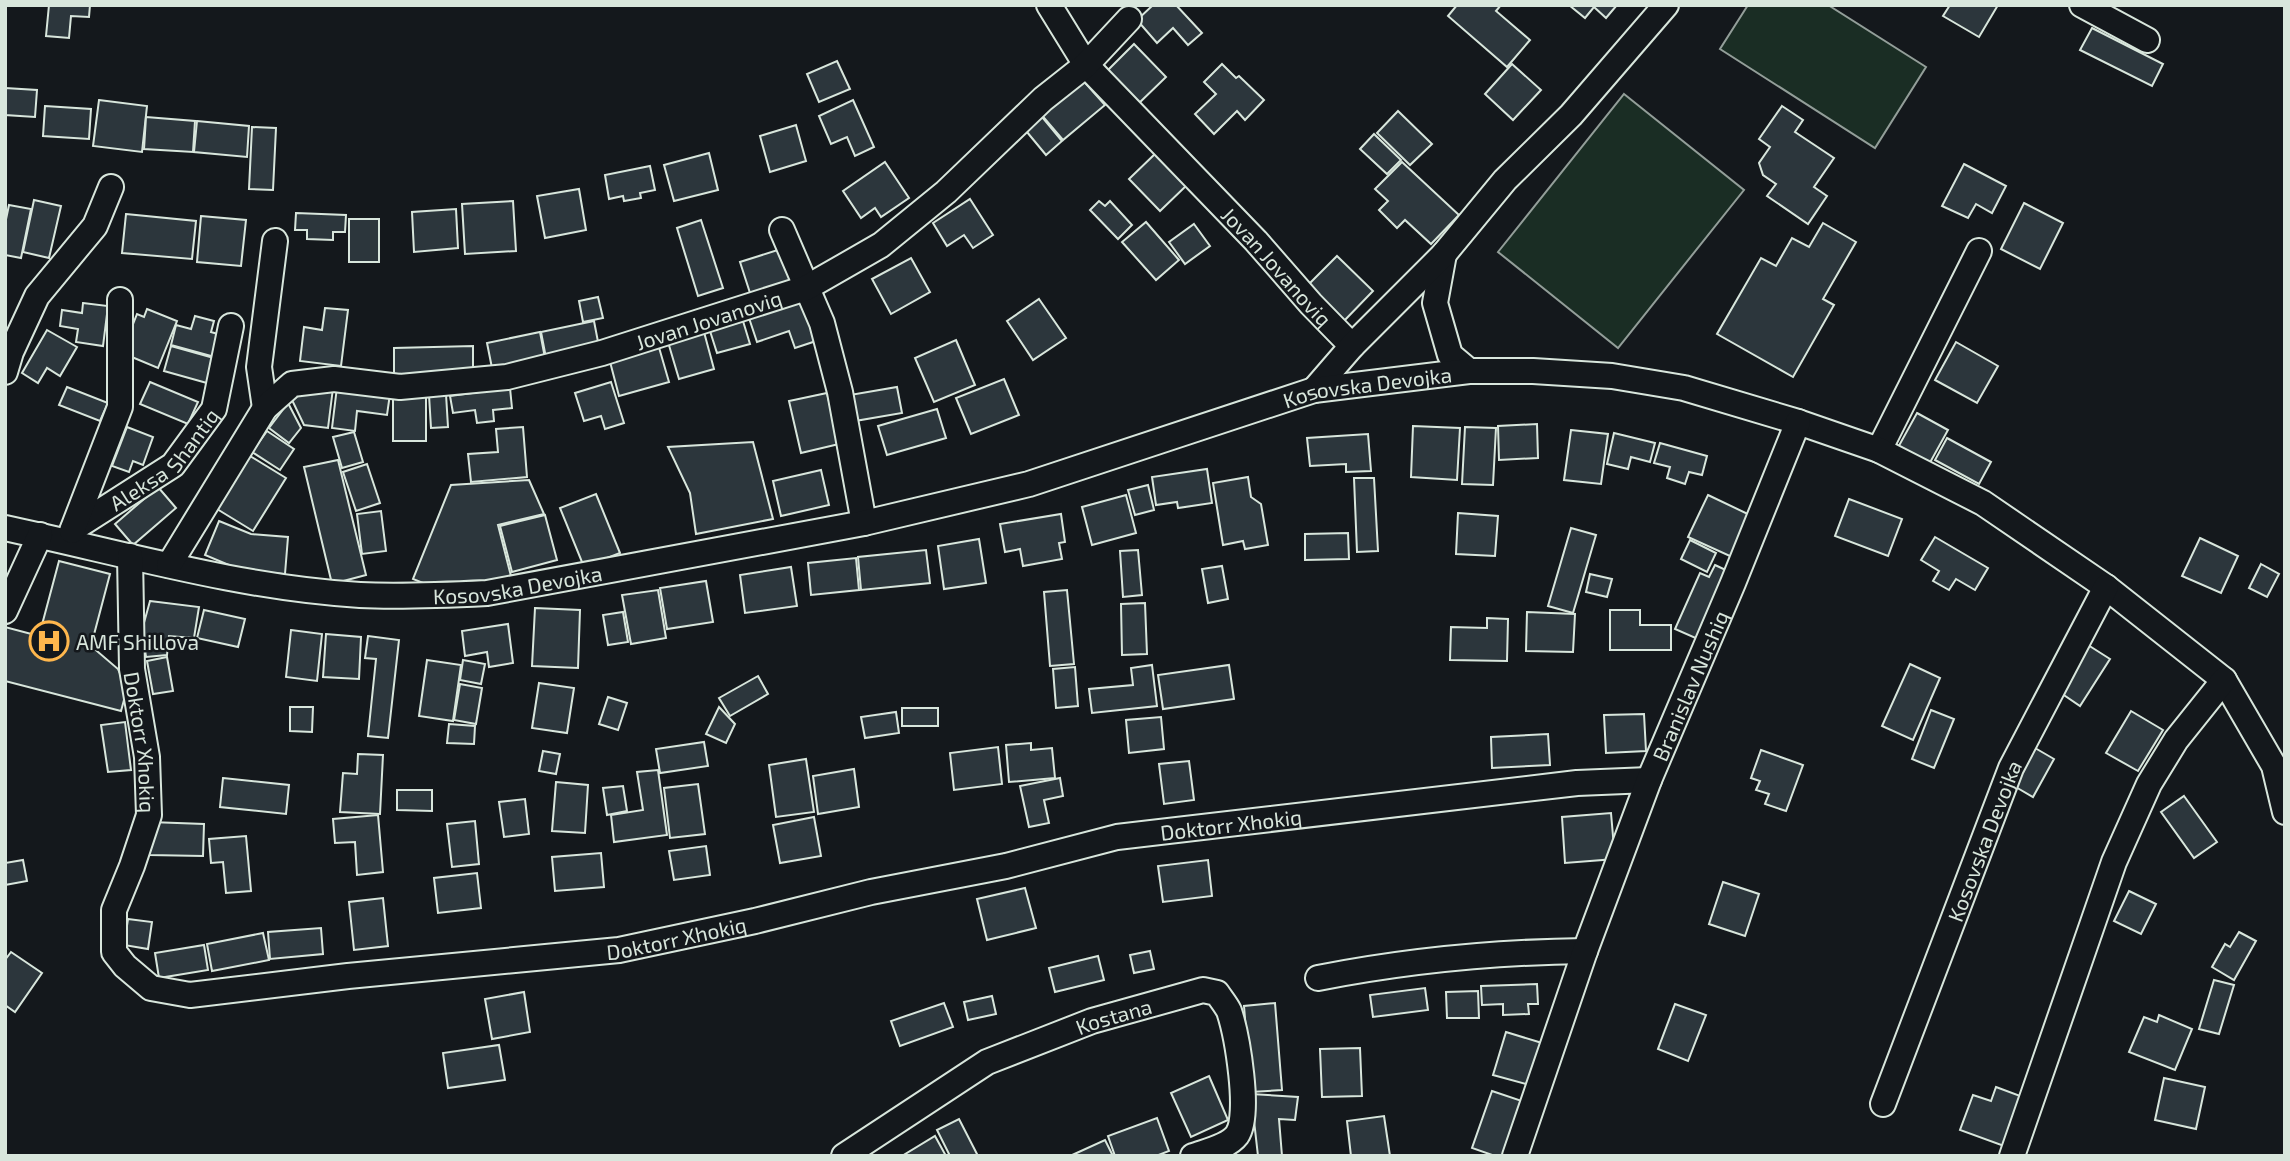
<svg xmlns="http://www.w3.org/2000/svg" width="2290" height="1161" font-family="'Exo 2',sans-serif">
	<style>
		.green { fill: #1a2d24; stroke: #939e99; stroke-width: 2 }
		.building { fill: #2c363c; stroke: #d8e6dc; stroke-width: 2 }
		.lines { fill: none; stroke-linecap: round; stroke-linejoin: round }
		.street-casing { stroke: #d8e6dc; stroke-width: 28 }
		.street { stroke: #14181c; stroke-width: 24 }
		.labels { text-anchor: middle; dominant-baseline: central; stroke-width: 5; stroke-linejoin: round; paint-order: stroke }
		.street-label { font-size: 21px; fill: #d8e6dc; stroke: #14181c }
		.poi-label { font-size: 21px; fill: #d8e6dc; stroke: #14181c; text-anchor: start }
	</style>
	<rect width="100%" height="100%" fill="#14181c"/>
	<g class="green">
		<polygon points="1748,5 1828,5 1926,67 1875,148 1720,49"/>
		<polygon points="1624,94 1744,190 1618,348 1498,252"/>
	</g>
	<g class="building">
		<polygon points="49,5 90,5 89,17 71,16 69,38 46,36"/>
		<polygon points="1153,5 1176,5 1202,33 1188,45 1173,28 1157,43 1137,20"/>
		<polygon points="1457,5 1501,5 1496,11 1530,40 1507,67 1448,16"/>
		<polygon points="1569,5 1617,5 1606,18 1594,7 1585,18"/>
		<polygon points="1950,5 1998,5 1979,37 1943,16"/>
		<polygon points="2092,28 2163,64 2152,86 2080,50"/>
		<polygon points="1134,44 1166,77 1136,106 1104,74"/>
		<polygon points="837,61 850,89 819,102 807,74"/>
		<polygon points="1222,64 1236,78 1239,76 1264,100 1245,120 1237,111 1214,134 1195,114 1216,94 1204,82"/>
		<polygon points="1512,64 1541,90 1513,120 1485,94"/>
		<polygon points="1080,77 1105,105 1063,140 1039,112"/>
		<polygon points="5,88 37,90 35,117 5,115"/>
		<polygon points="99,100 147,106 142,152 93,146"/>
		<polygon points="853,100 874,147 855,156 847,137 831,144 819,116"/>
		<polygon points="45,106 91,109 89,139 43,136"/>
		<polygon points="1782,106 1803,120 1795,132 1834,158 1814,187 1827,196 1808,224 1767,196 1776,184 1763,175 1759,163 1770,147 1759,139"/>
		<polygon points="1398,111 1432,144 1410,165 1377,133"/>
		<polygon points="1038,112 1062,141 1046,155 1022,126"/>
		<polygon points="146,117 195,121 193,152 144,149"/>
		<polygon points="197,121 249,126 247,157 194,152"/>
		<polygon points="796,125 806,161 770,172 760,136"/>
		<polygon points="252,127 276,128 273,190 249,189"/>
		<polygon points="1374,134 1401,160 1387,174 1360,149"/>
		<polygon points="1157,152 1188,184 1160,211 1129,179"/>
		<polygon points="709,153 718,190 674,201 664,165"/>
		<polygon points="885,162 909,198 881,217 875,208 861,218 843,191"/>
		<polygon points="1402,162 1459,215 1431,244 1405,220 1397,228 1379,210 1388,201 1375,189"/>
		<polygon points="1964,164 2006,186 1992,213 1976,204 1968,218 1942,206"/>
		<polygon points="650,166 655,190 640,193 641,198 624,201 623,196 609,199 605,175"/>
		<polygon points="579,189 586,230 545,238 537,196"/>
		<polygon points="970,199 993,235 973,248 964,235 947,246 933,223"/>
		<polygon points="34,200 61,206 49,258 23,252"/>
		<polygon points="513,201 516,251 465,254 462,204"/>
		<polygon points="1099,201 1105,206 1110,201 1132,225 1118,239 1090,210"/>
		<polygon points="2024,203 2063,223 2040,269 2001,249"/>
		<polygon points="9,205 31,209 21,258 5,255 5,224"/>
		<polygon points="456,209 458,248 414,252 412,212"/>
		<polygon points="296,213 346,215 345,232 333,232 333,240 307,239 307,230 295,230"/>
		<polygon points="126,214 196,221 192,259 122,253"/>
		<polygon points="201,216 246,220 241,266 197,262"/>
		<rect x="349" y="219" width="30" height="43"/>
		<polygon points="701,220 723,288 698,296 677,228"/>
		<polygon points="1146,222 1179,260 1156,280 1122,242"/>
		<polygon points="1823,223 1856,242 1823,299 1834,305 1793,377 1717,334 1761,258 1776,266 1792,238 1809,247"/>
		<polygon points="1194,224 1210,246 1185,264 1169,242"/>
		<polygon points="784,248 795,281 751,296 740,262"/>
		<polygon points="1337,256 1373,291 1342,323 1305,288"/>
		<polygon points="911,258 930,292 891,314 872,279"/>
		<polygon points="598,297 603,318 583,322 579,301"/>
		<polygon points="1039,299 1066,338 1033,360 1007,321"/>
		<polygon points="803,301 816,341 795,348 789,331 757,342 749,318"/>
		<polygon points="83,303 108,306 103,346 76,342 78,329 60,326 62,310 82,313"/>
		<polygon points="325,308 348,310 341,366 300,361 304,327 322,330"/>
		<polygon points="147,309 177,321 158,368 127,355 126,342 137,314 144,317"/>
		<polygon points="195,316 214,321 211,332 228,337 222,359 171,345 176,325 191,329"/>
		<polygon points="594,321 599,347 546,358 541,332"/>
		<polygon points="743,321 750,344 717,353 710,331"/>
		<polygon points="47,330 77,347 60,376 47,368 38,383 22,373"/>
		<polygon points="540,332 545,358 492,368 487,343"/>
		<polygon points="704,332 714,369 679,379 668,342"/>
		<polygon points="956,340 975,385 934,402 915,358"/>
		<polygon points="1956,342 1998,366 1977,403 1935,380"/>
		<polygon points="658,344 669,382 619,396 609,358"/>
		<polygon points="171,346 221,360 214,385 164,371"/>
		<polygon points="473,346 473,374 394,376 394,348"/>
		<polygon points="1004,379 1019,415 971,434 956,398"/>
		<polygon points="150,382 198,402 188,424 140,404"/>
		<polygon points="611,382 624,423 605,429 601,416 584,421 575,393"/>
		<polygon points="67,387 108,403 100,421 59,405"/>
		<polygon points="337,387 390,394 387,415 357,411 355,431 332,428"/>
		<polygon points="897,387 902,413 855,421 850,395"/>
		<polygon points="333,388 328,428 304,425 292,400 299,393"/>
		<polygon points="510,388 512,408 493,410 494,421 477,423 475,410 453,413 450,396"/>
		<polygon points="827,393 839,444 801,453 789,401"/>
		<polygon points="426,394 426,441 393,441 393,395"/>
		<polygon points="446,394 448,427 431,428 429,395"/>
		<polygon points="288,403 301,428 289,443 269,428"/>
		<polygon points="937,409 946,438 887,455 878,426"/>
		<polygon points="1917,413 1948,430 1927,468 1896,451"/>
		<polygon points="1537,424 1538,458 1499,460 1498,426"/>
		<polygon points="1413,426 1460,428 1457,480 1411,477"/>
		<polygon points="127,427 153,437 143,465 133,461 129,472 112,466"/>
		<polygon points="523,427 527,477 471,482 468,454 498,452 496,429"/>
		<polygon points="1465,427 1496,428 1493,485 1462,484"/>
		<polygon points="1571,430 1608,434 1601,484 1564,480"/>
		<polygon points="267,431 294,449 280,470 252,452"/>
		<polygon points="354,432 363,462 342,468 333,437"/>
		<polygon points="1614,433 1655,443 1650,462 1631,457 1628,469 1607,464"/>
		<polygon points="1368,434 1371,471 1346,472 1346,464 1310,466 1307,438"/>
		<polygon points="1947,438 1991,462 1979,484 1935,460"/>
		<polygon points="753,442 773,519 696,534 690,493 668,447"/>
		<polygon points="1660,443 1707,456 1702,475 1689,472 1685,484 1667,478 1670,467 1654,463"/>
		<polygon points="250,456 286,478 253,531 217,509"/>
		<polygon points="338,460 366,575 332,584 304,467"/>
		<polygon points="367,464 380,503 356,511 343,472"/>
		<polygon points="1207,469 1212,503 1178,508 1177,502 1156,505 1152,477"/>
		<polygon points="821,470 829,505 781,516 773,481"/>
		<polygon points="1248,477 1251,497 1261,504 1268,545 1245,549 1243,541 1223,545 1213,483"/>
		<polygon points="1354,478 1374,478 1378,551 1357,552"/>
		<polygon points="529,480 544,514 498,525 511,576 448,593 413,579 451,485"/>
		<polygon points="1148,485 1154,510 1135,515 1128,490"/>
		<polygon points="158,487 176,508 133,545 115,524"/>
		<polygon points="596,494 620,553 584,567 560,508"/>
		<polygon points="1126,495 1136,533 1092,545 1082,507"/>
		<polygon points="1708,495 1752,516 1732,557 1688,537"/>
		<polygon points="1849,499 1902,519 1888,556 1835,536"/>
		<polygon points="381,511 386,551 362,554 357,514"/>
		<polygon points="1458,513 1498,516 1495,556 1456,554"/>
		<polygon points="1061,514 1065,542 1059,543 1062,559 1023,566 1020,549 1005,552 1000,524"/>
		<polygon points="545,515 557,560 512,572 500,526"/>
		<polygon points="219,521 251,534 288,537 285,574 243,571 205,555"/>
		<polygon points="1571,528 1596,535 1573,613 1548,606"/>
		<polygon points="1348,533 1349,559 1305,560 1305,534"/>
		<polygon points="1935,537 1988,568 1975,590 1956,579 1949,590 1933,581 1939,571 1921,560"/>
		<polygon points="2200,538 2238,556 2221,593 2182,576"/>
		<polygon points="979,539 986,583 944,589 938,546"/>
		<polygon points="1690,540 1716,553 1707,572 1681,559"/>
		<polygon points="926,550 930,583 861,590 858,557"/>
		<polygon points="1138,550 1142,595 1123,597 1120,551"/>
		<polygon points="856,558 859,590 811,595 808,563"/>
		<polygon points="59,561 110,574 91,646 118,669 127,689 121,711 5,681 5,627 39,636"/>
		<polygon points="2261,564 2279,574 2267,597 2249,588"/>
		<polygon points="1715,565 1730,572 1700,640 1675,629 1700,573 1709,577"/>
		<polygon points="1222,566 1228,599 1208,603 1202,569"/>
		<polygon points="791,567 797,606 745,613 740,575"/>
		<polygon points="1590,574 1612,579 1607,597 1586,592"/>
		<polygon points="706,581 713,622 667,629 660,588"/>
		<polygon points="658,590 666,638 631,644 622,595"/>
		<polygon points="1067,590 1074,664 1050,666 1044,592"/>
		<polygon points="150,601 199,607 194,638 169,636 167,655 146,657 142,630"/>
		<polygon points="1145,603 1147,654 1122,655 1121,604"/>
		<polygon points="535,608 580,610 578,668 532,666"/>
		<polygon points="204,610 245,619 238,647 197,638"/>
		<polygon points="1610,610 1640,610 1640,625 1671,625 1671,650 1610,650"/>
		<polygon points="623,612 628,642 608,645 603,615"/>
		<polygon points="1527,612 1575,614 1573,652 1526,651"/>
		<polygon points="1487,618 1508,619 1507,661 1450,660 1451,627 1487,628"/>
		<polygon points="508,624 513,663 489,667 487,652 465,656 462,631"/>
		<polygon points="291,630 322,634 317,681 286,677"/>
		<polygon points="326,634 361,637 359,679 323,677"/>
		<polygon points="368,636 399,640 388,738 368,736 376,659 365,658"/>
		<polygon points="2088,645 2110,659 2080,706 2058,691"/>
		<polygon points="167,657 173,691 153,694 147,661"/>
		<polygon points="427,660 461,665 453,721 419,716"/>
		<polygon points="463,660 485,664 481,684 460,680"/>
		<polygon points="1910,664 1940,678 1913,740 1882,726"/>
		<polygon points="1152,665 1157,706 1092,713 1089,689 1133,685 1131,668"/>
		<polygon points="1229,665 1234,699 1163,709 1158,675"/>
		<polygon points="1075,667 1078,706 1056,708 1053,669"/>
		<polygon points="758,676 768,694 730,716 719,698"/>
		<polygon points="539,683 574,688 567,733 532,728"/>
		<polygon points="460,684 482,688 476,724 454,720"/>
		<polygon points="608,697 627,703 618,730 599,724"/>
		<polygon points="290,707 313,707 312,732 290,731"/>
		<polygon points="719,707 735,724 726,743 706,734"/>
		<rect x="902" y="708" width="36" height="18"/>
		<polygon points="1931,710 1954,719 1934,768 1912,759"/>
		<polygon points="2131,711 2163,730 2138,771 2106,753"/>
		<polygon points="896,712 899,733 865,738 861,717"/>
		<polygon points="1644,714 1646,751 1606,753 1604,715"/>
		<polygon points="1161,717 1164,749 1129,753 1126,720"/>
		<polygon points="125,722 131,770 108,772 101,725"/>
		<polygon points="449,724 475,726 474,744 447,743"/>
		<polygon points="1548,734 1550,765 1492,768 1491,737"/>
		<polygon points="704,742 708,766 660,773 656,749"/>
		<polygon points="1031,743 1031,750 1052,748 1055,778 1009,782 1006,745"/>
		<polygon points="998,747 1002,784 954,790 950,753"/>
		<polygon points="2035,748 2054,759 2033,797 2014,786"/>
		<polygon points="1761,750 1803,765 1786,811 1765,804 1769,794 1756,790 1760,781 1751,778"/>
		<polygon points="543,751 560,754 556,774 539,771"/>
		<polygon points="358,754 383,755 380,814 340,812 343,773 357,774"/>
		<polygon points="806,759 814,812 776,817 769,765"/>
		<polygon points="1189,761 1194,800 1164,804 1159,764"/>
		<polygon points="854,769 859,807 818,814 813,776"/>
		<polygon points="658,770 667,835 614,842 611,815 643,810 637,772"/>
		<polygon points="223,778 289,785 286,814 220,807"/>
		<polygon points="1060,778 1063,796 1044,800 1049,823 1029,827 1020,786"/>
		<polygon points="556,782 588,785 585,833 552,831"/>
		<polygon points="698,784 705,834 670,838 664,788"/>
		<polygon points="623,786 627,811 607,815 603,788"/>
		<polygon points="397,790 432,790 432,811 397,810"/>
		<polygon points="2184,796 2217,842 2194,858 2161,812"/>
		<polygon points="525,799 529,834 504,837 499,802"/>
		<polygon points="1611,813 1615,859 1565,863 1562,817"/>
		<polygon points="378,815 383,872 357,875 355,842 335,843 333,819"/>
		<polygon points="814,817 821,856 780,863 773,825"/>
		<polygon points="475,821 479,864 452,867 447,824"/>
		<polygon points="150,822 204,824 203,856 149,855"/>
		<polygon points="246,836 251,891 226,893 223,862 211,863 209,839"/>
		<polygon points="706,846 710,875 674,880 669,851"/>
		<polygon points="601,853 604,887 555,891 552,857"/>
		<polygon points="23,860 27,881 5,885 5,863"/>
		<polygon points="1208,860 1212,896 1163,902 1158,866"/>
		<polygon points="477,873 481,908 438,913 434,878"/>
		<polygon points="1723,882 1759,894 1745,936 1709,924"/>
		<polygon points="1025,888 1036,928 987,940 977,899"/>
		<polygon points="2129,891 2156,904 2141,934 2114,921"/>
		<polygon points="383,898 388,946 354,950 349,902"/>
		<polygon points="128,919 152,922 148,949 124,945"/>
		<polygon points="321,928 323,954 270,959 268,932"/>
		<polygon points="2239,932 2256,941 2234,980 2212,967 2225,944 2230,947"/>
		<polygon points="263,933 269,960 212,971 207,944"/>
		<polygon points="204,945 208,970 159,978 155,953"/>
		<polygon points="1150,951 1154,969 1134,973 1130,955"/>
		<polygon points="11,952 42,973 15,1012 5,1005 5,960"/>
		<polygon points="1098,956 1104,980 1055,992 1049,968"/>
		<polygon points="2214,980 2234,985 2219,1034 2199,1029"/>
		<polygon points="1537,984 1538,1004 1528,1004 1529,1014 1503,1015 1503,1004 1482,1005 1481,986"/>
		<polygon points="1425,988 1428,1010 1373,1017 1370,995"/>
		<polygon points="1478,991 1479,1018 1447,1018 1446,992"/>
		<polygon points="524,992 530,1032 492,1039 485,999"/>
		<polygon points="992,996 996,1014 968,1020 964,1002"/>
		<polygon points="944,1003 953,1027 900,1046 891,1021"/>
		<polygon points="1275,1003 1282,1090 1251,1092 1244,1006"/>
		<polygon points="1675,1004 1706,1015 1688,1061 1658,1049"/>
		<polygon points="2159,1015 2192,1029 2175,1070 2129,1052 2144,1017 2157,1022"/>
		<polygon points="1506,1032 1542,1043 1530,1085 1493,1075"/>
		<polygon points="499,1045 505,1080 448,1088 443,1053"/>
		<polygon points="1360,1048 1362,1096 1322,1097 1320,1049"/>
		<polygon points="1209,1076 1228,1120 1191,1137 1171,1093"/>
		<polygon points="2164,1078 2205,1087 2196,1129 2155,1120"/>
		<polygon points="1996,1087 2023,1097 2004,1146 1960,1130 1973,1095 1991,1101"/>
		<polygon points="1492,1091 1522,1101 1502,1156 1495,1156 1472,1148"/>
		<polygon points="1251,1094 1298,1097 1295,1120 1279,1119 1282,1156 1258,1156"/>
		<polygon points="1384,1116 1390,1156 1351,1156 1347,1121"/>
		<polygon points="1157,1118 1169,1151 1156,1156 1115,1156 1108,1136"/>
		<polygon points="959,1119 978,1156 950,1156 937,1130"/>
		<polygon points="935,1136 946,1156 902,1156"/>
		<polygon points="1105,1140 1113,1156 1070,1156"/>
	</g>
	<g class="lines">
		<g class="street-casing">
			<g id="street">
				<path id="s1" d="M1049,5l37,60 170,176 55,63 41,42"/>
				<polyline points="2082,5 2147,40"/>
				<polyline points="782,230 822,323 840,392 864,523"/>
				<polyline points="1444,254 1435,303 1450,355 1469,371"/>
				<polyline points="5,372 11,352 37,296 95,226 111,187"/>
				<polyline points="1314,390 1352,346 1444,254 1505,180 1571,115 1666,5"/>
				<polyline points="265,408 259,367 275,241"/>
				<polyline points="1879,450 1979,251"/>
				<path id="s2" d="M5,528c117,25 235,60 355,67 42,2 85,0 127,-2l377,-70 165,-39 285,-94 155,-19h64l79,5 72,12 114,34 81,28 104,53 123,84 118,93 50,86 11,46"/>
				<path id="s3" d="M73,529l100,-64 41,-56 17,-83"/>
				<polyline points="72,531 120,407 120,300"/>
				<path id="s4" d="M130,556l2,113 15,88 2,58 -17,51 -18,44v42l11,14 26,22 39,7 158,-19 271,-26 136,-29 116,-29 135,-26 111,-29 460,-54 72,-3"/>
				<path id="s5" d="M169,565l96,-157 27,-24 42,-5 66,8 107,-10 95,-24 204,-65 75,-43 65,-53 97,-93 43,-34 43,-46"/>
				<polyline points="5,611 40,535"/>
				<path d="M1318,978c87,-17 178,-26 267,-27"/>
				<path id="s6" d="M1883,1104l128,-336 95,-181"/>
				<path id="s7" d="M844,1156l143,-94 105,-41 111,-31 14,3c4,6 9,12 12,18 8,24 22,104 8,124 -9,12 -30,16 -44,21"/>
				<path id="s8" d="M1515,1156l70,-205 64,-171 84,-197 65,-161"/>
				<polyline points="2012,1156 2114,862 2149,784 2176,740 2224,680"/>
			</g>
		</g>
		<use href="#street" class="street"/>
	</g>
	<defs>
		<g id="hospital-ring" transform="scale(2.0125)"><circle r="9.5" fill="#14181c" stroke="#ffb74d" stroke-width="1.5"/><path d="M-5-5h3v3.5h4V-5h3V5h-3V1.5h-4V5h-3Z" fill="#ffb74d"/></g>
	</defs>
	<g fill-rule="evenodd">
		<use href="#hospital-ring" x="49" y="641"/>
	</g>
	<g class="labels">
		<g class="street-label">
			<text stroke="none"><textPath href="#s1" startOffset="348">Jovan Jovanoviq</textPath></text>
			<text stroke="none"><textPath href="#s5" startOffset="646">Jovan Jovanoviq</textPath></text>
			<text stroke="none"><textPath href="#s2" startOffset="1395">Kosovska Devojka</textPath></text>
			<text stroke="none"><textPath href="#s3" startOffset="116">Aleksa Shantiq</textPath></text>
			<text stroke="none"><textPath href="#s2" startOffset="520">Kosovska Devojka</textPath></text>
			<text stroke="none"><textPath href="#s8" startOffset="502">Branislav Nushiq</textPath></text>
			<text stroke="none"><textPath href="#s4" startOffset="187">Doktorr Xhokiq</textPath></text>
			<text stroke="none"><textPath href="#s4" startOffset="1552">Doktorr Xhokiq</textPath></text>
			<text stroke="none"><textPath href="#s6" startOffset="282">Kosovska Devojka</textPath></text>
			<text stroke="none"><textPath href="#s4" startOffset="985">Doktorr Xhokiq</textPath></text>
			<text stroke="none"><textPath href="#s7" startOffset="306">Kostana</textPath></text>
		</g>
		<g class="poi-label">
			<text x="76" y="641">AMF Shillova</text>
		</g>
	</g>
	<rect width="2290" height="1161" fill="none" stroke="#d8e6dc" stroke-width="14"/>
</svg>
